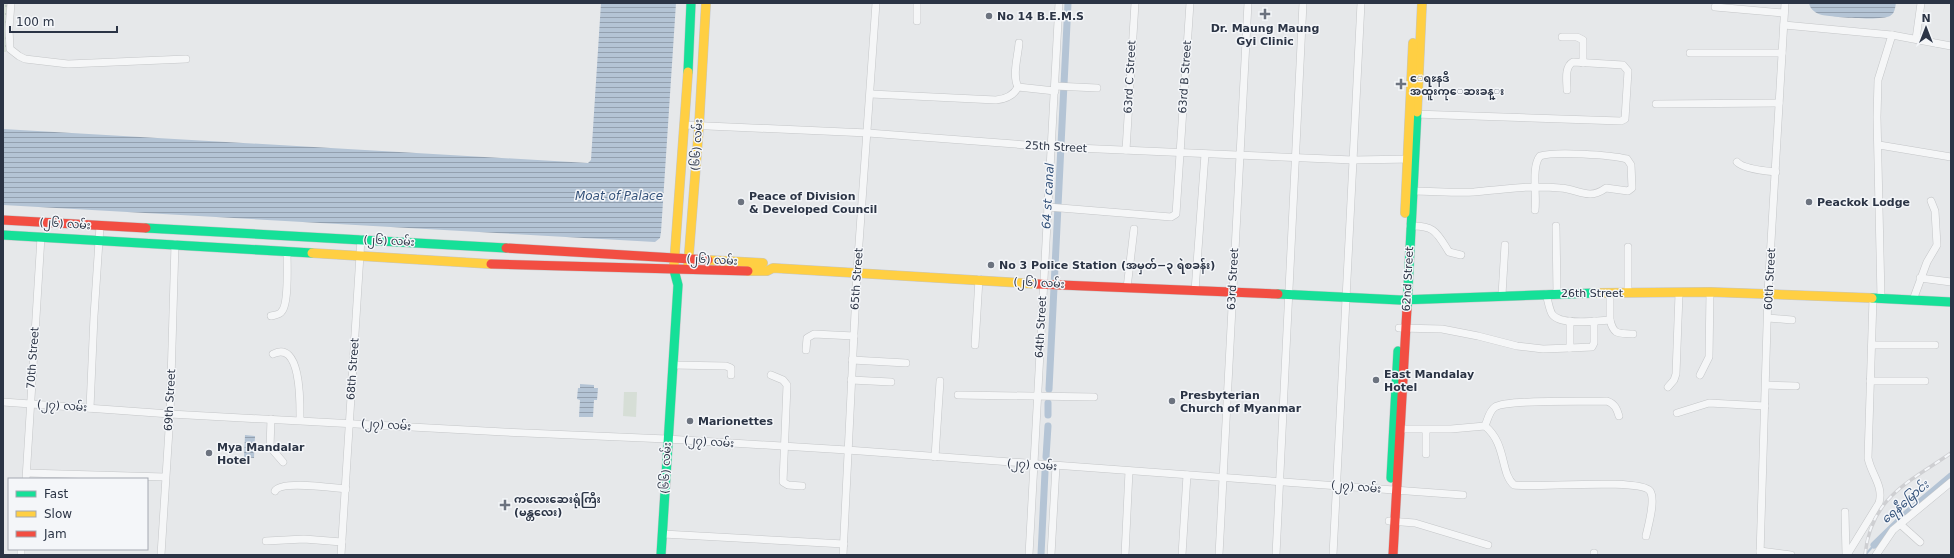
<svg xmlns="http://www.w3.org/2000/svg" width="1954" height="558" font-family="'DejaVu Sans','Noto Sans Myanmar',sans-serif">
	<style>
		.grass { fill: url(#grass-dots) }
		.pitch { fill: #d6ded6 }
		.water { fill: url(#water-rules) }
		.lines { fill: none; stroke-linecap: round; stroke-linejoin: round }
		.stream { stroke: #b4c4d5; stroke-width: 2 }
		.canal { stroke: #b4c4d5; stroke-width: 7 }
		.street-casing { stroke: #c4c6c8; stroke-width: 8 }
		.fast-casing { stroke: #c4c6c8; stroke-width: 10 }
		.slow-casing { stroke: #c4c6c8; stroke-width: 10 }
		.jam-casing { stroke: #c4c6c8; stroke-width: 10 }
		.street { stroke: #f5f6f7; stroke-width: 7 }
		.fast { stroke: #16e098; stroke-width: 9 }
		.slow { stroke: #ffcf43; stroke-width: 9 }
		.jam { stroke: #f24e42; stroke-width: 9 }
		.rail-casing { stroke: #cecfd2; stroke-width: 3.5 }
		.rail { stroke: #f4f6f9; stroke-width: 2; stroke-dasharray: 6; stroke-linecap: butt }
		.poi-dot { fill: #6c737f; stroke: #f4f6f9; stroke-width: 1.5 }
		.labels { text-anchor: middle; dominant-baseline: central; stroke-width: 3; stroke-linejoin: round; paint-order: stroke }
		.poi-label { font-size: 11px; font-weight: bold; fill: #2b3445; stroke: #f4f6f9; text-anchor: start }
		.street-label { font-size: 11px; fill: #2b3445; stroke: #f4f6f9 }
		.water-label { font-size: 12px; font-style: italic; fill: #34527a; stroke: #f4f6f9 }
	</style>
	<defs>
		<pattern id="grass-dots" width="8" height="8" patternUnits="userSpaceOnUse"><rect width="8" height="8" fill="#d6ded6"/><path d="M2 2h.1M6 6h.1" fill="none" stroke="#b8bfb9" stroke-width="1.8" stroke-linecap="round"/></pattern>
		<pattern id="water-rules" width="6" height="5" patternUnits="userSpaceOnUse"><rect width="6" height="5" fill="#b4c4d5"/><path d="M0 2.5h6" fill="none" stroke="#93a0af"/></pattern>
	</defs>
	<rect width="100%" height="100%" fill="#e6e8ea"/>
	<polygon class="grass" points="3,3 8,3 6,52 3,52"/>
	<polygon class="pitch" points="624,392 637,392 636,417 623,416"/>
	<g class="water">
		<polygon points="601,3 676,3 661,232 660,238 655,242 3,205 3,129 588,163 591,160"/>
		<path d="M1809,3h87c-1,5 -1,10 -6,13 -8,5 -58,1 -68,-1 -7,-2 -12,-6 -13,-12z"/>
		<polygon points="580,384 594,385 594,388 598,388 597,400 594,400 593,417 579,417 580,400 577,399 578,388 580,388"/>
		<polygon points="245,435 255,436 254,458 244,457"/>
	</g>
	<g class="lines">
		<polyline class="stream" points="1865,555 1874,545"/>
		<g class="canal">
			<polyline points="1049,389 1068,3"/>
			<polyline points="1048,415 1048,403"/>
			<polyline points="1046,457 1048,426"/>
			<polyline points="1874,545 1907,513 1951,476"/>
			<polyline points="1041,555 1045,472"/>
		</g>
		<g class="street-casing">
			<g id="street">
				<polyline points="11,3 9,29 10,49 19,56 25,59 68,64 186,59"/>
				<polyline points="917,3 917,21"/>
				<polyline points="1715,7 1784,13"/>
				<polyline points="1784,25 1892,35"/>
				<polyline points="1562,37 1577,37 1583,40 1583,63"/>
				<polyline points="1916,39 1921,3"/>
				<polyline points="1690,53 1782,53"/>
				<polyline points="1055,86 1097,88"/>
				<path d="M1018,87c-6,-12 0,-31 1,-44"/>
				<path d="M871,94l125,6c9,-1 18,-5 22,-13l37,4"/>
				<polyline points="1656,104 1779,103"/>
				<path d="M1414,114l207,7 4,-2 3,-48 -5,-6 -50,-3c-9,5 -6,19 -6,28"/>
				<polyline points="685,125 868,133 1053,147 1353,160 1412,159"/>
				<polyline points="1879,145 1951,157"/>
				<polyline points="1126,150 1135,3"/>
				<path d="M1737,162c6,7 29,9 39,10"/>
				<path d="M1413,191c20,0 41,2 61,1 29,-3 57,-7 86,-4 19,1 28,13 46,0l22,3 4,-3 -1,-23 -4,-6c-16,-4 -72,-8 -87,-3 -9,11 -3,39 -5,54"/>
				<polyline points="1048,207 1171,217 1176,214 1190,3"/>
				<path d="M1410,226c25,-1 27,7 39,26l12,3"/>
				<polyline points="1556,226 1557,293"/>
				<polyline points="1920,278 1951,282"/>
				<polyline points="1127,288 1134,229"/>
				<polyline points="1195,291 1205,154"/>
				<polyline points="1628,293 1628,247"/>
				<path d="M1546,294c2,6 3,15 6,20 8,12 44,7 58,6v-27"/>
				<polyline points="1502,295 1505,245"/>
				<polyline points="1881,298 1877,117 1878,80 1892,35 1951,46"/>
				<polyline points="1913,300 1927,262 1937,245 1935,211 1931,201"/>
				<path d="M271,316c4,-1 9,-1 11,-5 7,-8 5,-49 5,-60"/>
				<polyline points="1768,318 1792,320"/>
				<path d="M1610,320c4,16 9,13 23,14"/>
				<polyline points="1399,328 1442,329 1478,336 1517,346 1543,349 1570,348 1570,321"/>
				<polyline points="975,345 979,279"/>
				<polyline points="1872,345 1935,345"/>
				<polyline points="1570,348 1592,347 1594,343 1594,321"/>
				<polyline points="806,350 807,338 814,334 854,336"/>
				<path d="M273,354c29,-15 27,52 27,66"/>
				<polyline points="852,360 906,363"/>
				<polyline points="673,365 726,366 731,368 731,375"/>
				<polyline points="771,375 783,380 787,385 783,482 788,485 802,486"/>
				<polyline points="1700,375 1709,357 1710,292"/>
				<polyline points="851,380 891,382"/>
				<polyline points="1870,381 1925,381"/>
				<polyline points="1766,385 1796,386"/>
				<polyline points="1668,387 1674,380 1676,374 1679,294"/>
				<polyline points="958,395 1094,397"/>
				<polyline points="3,402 170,414 504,432 667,439 847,450 1463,495"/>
				<polyline points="90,408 94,316 100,226"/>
				<polyline points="1677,413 1709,403 1765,406"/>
				<polyline points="271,419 270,447 283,462"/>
				<path d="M1485,426c3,-7 4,-15 10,-19 12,-8 93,-5 112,-6 8,3 10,8 12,15"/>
				<path d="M1397,429h54l34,-3c22,18 15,47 29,59 21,3 126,-7 136,6 6,9 -2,35 -4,45"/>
				<polyline points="1426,430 1426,454"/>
				<polyline points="935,457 940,381"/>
				<polyline points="27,473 165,477"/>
				<polyline points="26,479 41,237"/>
				<path d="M275,491c6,-11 58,-3 71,-2"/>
				<polyline points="1845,512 1846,555"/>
				<polyline points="1389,521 1415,523 1488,545"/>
				<polyline points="1900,524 1920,542"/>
				<polyline points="663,534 844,544"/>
				<polyline points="266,541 304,539 342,542"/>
				<polyline points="1760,551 1791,555"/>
				<polyline points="21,555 21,549"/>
				<polyline points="161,555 170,414 175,244"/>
				<polyline points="341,555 361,239"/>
				<polyline points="843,555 857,272 876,3"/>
				<polyline points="1029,555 1059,3"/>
				<polyline points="1051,555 1056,466"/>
				<polyline points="1125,555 1129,471"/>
				<polyline points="1182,555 1187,475"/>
				<polyline points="1219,555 1248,3"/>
				<polyline points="1276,555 1303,3"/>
				<polyline points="1333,555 1361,3"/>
				<polyline points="1594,555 1594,553"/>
				<polyline points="1760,555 1768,293 1785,3"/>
				<path d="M1847,555l32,-52c5,-17 -8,-29 -11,-45l5,-160"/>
				<polyline points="1876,555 1893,530 1951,482"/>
			</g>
		</g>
		<g class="fast-casing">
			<g id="fast">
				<polyline points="688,72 691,3"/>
				<polyline points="146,228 506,248"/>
				<polyline points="3,235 312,253"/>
				<polyline points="1278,294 1400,300 1596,293"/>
				<polyline points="1872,298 1951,302"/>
				<polyline points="1407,308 1417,112"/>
				<polyline points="1391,478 1398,351"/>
				<polyline points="661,555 678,285 674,270"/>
			</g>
		</g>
		<g class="slow-casing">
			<g id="slow">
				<polyline points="1417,112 1422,3"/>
				<polyline points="1405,213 1413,43"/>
				<polyline points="312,253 491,264"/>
				<polyline points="708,260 763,263"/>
				<polyline points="674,265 688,72"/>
				<polyline points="688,266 699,126 706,3"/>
				<polyline points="748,271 767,271 773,268 1037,284"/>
				<polyline points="1596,293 1710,292 1872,298"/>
			</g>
		</g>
		<g class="jam-casing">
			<g id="jam">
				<polyline points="3,220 146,228"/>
				<polyline points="506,248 708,260"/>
				<polyline points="491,264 748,271"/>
				<polyline points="1037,284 1278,294"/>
				<polyline points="1393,555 1407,308"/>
			</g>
		</g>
		<use href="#street" class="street"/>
		<use href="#fast" class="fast"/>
		<use href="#slow" class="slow"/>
		<use href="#jam" class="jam"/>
		<g class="rail-casing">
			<path id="rail" d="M1865,555c6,-58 43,-72 86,-102"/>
		</g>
		<use href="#rail" class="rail"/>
	</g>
	<g class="poi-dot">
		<path d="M1263 8h4v4h4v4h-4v4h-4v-4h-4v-4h4z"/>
		<circle cx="989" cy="16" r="4"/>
		<path d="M1399 78h4v4h4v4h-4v4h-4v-4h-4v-4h4z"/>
		<circle cx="741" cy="202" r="4"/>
		<circle cx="1809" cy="202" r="4"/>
		<circle cx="991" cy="265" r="4"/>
		<circle cx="1376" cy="380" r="4"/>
		<circle cx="1172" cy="401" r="4"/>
		<circle cx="690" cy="421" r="4"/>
		<circle cx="209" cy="453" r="4"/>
		<path d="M503 499h4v4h4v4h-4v4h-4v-4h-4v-4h4z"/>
	</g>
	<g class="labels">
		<g class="poi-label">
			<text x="997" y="16">No 14 B.E.M.S</text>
			<text x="1265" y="28" text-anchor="middle">Dr. Maung Maung<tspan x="1265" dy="13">Gyi Clinic</tspan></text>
			<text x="1410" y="78">ေရႊနဒီ<tspan x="1410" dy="13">အထူးကုေဆးခန္း</tspan></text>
			<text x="749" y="196">Peace of Division<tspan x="749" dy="13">&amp; Developed Council</tspan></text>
			<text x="1817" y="202">Peackok Lodge</text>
			<text x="999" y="265">No 3 Police Station (အမှတ်−၃ ရဲစခန်း)</text>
			<text x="1384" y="374">East Mandalay<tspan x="1384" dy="13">Hotel</tspan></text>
			<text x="1180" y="395">Presbyterian<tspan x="1180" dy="13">Church of Myanmar</tspan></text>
			<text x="698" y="421">Marionettes</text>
			<text x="217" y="447">Mya Mandalar<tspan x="217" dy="13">Hotel</tspan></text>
			<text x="514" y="499">ကလေးဆေးရုံကြီး<tspan x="514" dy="13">(မန္တလေး)</tspan></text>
		</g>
		<g class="street-label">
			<text transform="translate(1130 77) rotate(-87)">63rd C Street</text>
			<text transform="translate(1185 77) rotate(-86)">63rd B Street</text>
			<text transform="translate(697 145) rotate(-86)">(၆၆) လမ်း</text>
			<text transform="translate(1056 147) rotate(3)">25th Street</text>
			<text transform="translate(65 224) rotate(4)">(၂၆) လမ်း</text>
			<text transform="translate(389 241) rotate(3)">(၂၆) လမ်း</text>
			<text transform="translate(712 260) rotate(3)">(၂၆) လမ်း</text>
			<text transform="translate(857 279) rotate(-86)">65th Street</text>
			<text transform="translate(1233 279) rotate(-87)">63rd Street</text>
			<text transform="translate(1408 279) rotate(-87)">62nd Street</text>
			<text transform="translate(1770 279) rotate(-87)">60th Street</text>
			<text transform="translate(1039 283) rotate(3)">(၂၆) လမ်း</text>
			<text x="1592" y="293">26th Street</text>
			<text transform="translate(1041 327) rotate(-87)">64th Street</text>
			<text transform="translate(33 358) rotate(-86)">70th Street</text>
			<text transform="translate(353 369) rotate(-86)">68th Street</text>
			<text transform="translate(170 400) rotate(-87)">69th Street</text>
			<text transform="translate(62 406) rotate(4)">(၂၇) လမ်း</text>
			<text transform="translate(386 425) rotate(4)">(၂၇) လမ်း</text>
			<text transform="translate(709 442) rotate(4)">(၂၇) လမ်း</text>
			<text transform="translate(1032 465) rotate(4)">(၂၇) လမ်း</text>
			<text transform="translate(666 468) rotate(-87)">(၆၆) လမ်း</text>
			<text transform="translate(1356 487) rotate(5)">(၂၇) လမ်း</text>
		</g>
		<g class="water-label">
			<text x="619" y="196">Moat of Palace</text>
			<text transform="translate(1048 196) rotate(-87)">64 st canal</text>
			<text transform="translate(1905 502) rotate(-41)">ရေနီမြောင်း</text>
		</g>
	</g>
	<rect width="1954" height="558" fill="none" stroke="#2b3445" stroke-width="8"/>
	<rect x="8" y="478" width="140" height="72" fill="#f4f6f9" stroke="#a4a8b1"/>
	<rect x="16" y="491" width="20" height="6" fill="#16e098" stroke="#a4a8b1"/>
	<text x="44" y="498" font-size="12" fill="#2b3445">Fast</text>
	<rect x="16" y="511" width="20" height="6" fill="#ffcf43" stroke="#a4a8b1"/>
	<text x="44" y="518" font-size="12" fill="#2b3445">Slow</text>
	<rect x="16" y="531" width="20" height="6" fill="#f24e42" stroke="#a4a8b1"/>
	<text x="44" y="538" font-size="12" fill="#2b3445">Jam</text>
	<g transform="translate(1926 28)" stroke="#f4f6f9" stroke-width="3" paint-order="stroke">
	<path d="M0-3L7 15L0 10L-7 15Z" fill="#2b3445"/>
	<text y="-6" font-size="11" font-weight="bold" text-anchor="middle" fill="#2b3445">N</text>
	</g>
	<path d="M10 26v6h107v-6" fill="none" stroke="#2b3445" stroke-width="2"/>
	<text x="16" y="26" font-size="12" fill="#2b3445" stroke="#f4f6f9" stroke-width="3" paint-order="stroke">100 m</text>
</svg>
